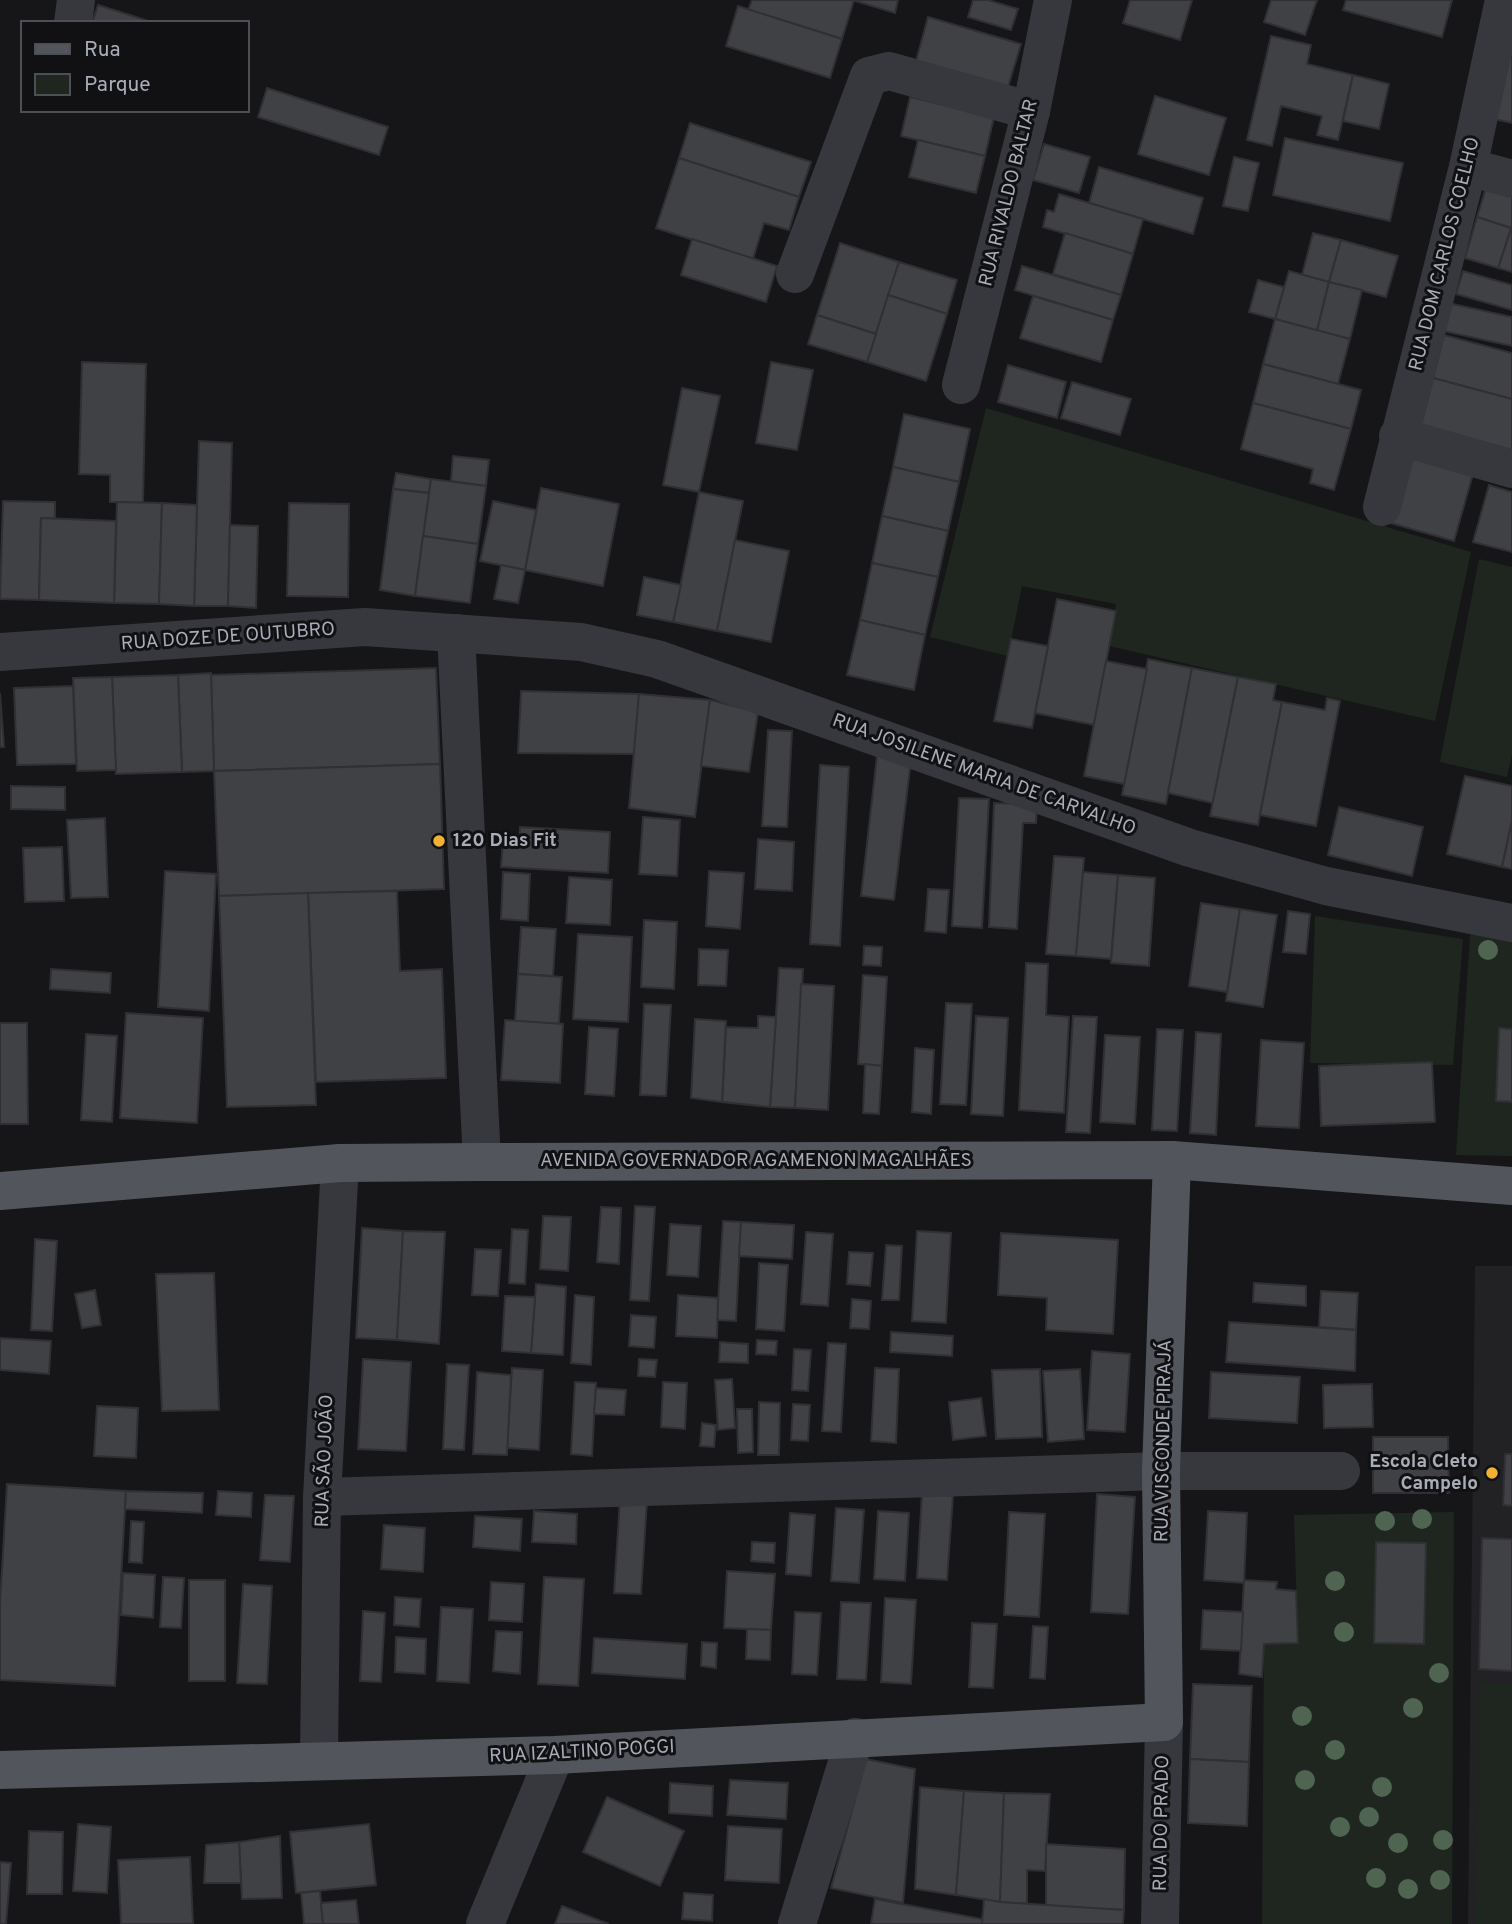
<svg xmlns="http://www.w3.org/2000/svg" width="1512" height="1924" font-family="Overpass,sans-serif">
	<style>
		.built { fill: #222225 }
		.green { fill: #1e261f }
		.building { fill: #404145; stroke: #303034; stroke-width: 2 }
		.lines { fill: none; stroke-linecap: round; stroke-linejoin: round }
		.minor { stroke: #37383d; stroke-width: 38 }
		.major { stroke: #53555c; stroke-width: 38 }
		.tree { fill: #506452 }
		.poi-dot { fill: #f2b134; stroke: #111113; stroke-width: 2.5 }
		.labels { text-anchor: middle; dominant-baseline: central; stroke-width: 6; stroke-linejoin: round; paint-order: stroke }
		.street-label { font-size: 19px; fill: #a8adb8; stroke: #111113 }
		.poi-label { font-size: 19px; font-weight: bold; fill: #a8adb8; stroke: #111113; text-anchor: start }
	</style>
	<rect width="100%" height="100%" fill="#161618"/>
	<polygon class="built" points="1475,1266 1512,1266 1512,1924 1468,1924"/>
	<g class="green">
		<polygon points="986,408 1471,552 1435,721 1109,646 1116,604 1022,586 1008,656 930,637"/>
		<polygon points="1479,559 1512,567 1512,755 1507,777 1440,762"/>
		<polygon points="1315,916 1463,939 1453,1065 1310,1063"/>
		<polygon points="1470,934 1512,940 1512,1156 1456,1155"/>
		<polygon points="1454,1512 1452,1924 1262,1924 1264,1644 1298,1643 1294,1515"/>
		<polygon points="1512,1683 1512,1924 1476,1924 1480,1684"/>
	</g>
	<g class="building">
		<polygon points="752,0 854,0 842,39 748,10"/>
		<polygon points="852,0 898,0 895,13"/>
		<polygon points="973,0 988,0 1018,9 1011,30 968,17"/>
		<polygon points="1130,0 1192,0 1180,40 1123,23"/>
		<polygon points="1271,0 1317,0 1305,35 1264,22"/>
		<polygon points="1346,0 1452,0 1442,37 1343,10"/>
		<polygon points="98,5 155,23 92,23"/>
		<polygon points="738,6 842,39 830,78 726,46"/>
		<polygon points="928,17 1021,44 1008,87 916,61"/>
		<polygon points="1512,28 1512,123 1490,118"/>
		<polygon points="1271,36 1311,45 1307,64 1353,75 1338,140 1317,135 1322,116 1281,106 1272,146 1247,140"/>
		<polygon points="1353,75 1389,84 1379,129 1343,121"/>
		<polygon points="267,88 388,127 379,155 258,117"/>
		<polygon points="1155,96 1226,118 1209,175 1138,154"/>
		<polygon points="910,97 994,117 985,156 901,136"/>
		<polygon points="690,123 811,162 799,197 679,158"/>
		<polygon points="1285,138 1403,163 1390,221 1273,195"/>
		<polygon points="918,140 985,156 976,193 909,177"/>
		<polygon points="1044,144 1090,157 1079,193 1033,180"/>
		<polygon points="1234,157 1259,163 1248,211 1223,206"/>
		<polygon points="679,158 799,197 789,230 764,223 753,259 656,228"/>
		<polygon points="1099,167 1203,198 1193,234 1089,203"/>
		<polygon points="1489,178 1512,185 1512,272 1498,268 1511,228 1477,217"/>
		<polygon points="1059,194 1143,219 1133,254 1043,227 1047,210 1054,212"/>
		<polygon points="1477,217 1511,228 1498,268 1465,258"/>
		<polygon points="1065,233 1133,254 1121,295 1053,274"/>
		<polygon points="1313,233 1341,240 1329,282 1302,275"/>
		<polygon points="692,239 777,266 766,302 681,275"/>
		<polygon points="1341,240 1398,256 1386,297 1329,282"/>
		<polygon points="840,243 899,262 876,334 817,315"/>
		<polygon points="899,262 957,280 947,314 888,295"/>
		<polygon points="1022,266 1121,295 1113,320 1015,290"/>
		<polygon points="1289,271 1329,282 1317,331 1275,319"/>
		<polygon points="1463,271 1512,285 1512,310 1456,294"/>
		<polygon points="1258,280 1284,287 1275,319 1249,312"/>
		<polygon points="1329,282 1362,290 1350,339 1317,331"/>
		<polygon points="888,295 947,314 926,381 867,362"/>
		<polygon points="1033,296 1113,320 1101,362 1020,338"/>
		<polygon points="1448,303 1512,317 1512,346 1443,331"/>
		<polygon points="817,315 876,334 867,362 808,344"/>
		<polygon points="1275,319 1350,339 1338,384 1263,364"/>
		<polygon points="1444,335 1512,353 1512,399 1433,378"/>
		<polygon points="82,362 146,364 143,503 110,502 110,475 79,474"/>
		<polygon points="771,362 813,370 797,450 756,443"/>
		<polygon points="1263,364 1361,390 1351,429 1253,403"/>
		<polygon points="1008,365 1066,382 1057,418 998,402"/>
		<polygon points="1433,378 1512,399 1512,450 1421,425"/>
		<polygon points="1072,382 1131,399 1120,435 1061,418"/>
		<polygon points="682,388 720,396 699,492 663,485"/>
		<polygon points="1253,403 1351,429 1334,490 1310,483 1313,469 1241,449"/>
		<polygon points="904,414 970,429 959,482 893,467"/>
		<polygon points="199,441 232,443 228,606 194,606"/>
		<polygon points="1406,455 1473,474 1454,541 1387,522"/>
		<polygon points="453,456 489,460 486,486 451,481"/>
		<polygon points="893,467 959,482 948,531 882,516"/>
		<polygon points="396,473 431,479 429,493 393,489"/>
		<polygon points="431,479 486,486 478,544 423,536"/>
		<polygon points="1489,485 1512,492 1512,552 1473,542"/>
		<polygon points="541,488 619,504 603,586 525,570"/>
		<polygon points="393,489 429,493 415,596 380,590"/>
		<polygon points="699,492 743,501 717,631 673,622"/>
		<polygon points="3,501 55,502 55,519 41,518 39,600 0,599"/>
		<polygon points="493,501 536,510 525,570 480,561"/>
		<polygon points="117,502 162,503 159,604 114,603"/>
		<polygon points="162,503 197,505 194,606 159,604"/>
		<polygon points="289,503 349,504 348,597 287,596"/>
		<polygon points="882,516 948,531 938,577 872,563"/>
		<polygon points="41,518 116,521 114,603 39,600"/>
		<polygon points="230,525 258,526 256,608 228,606"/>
		<polygon points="423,536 478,544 470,603 415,596"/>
		<polygon points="735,540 789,551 771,642 717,631"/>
		<polygon points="872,563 938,577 925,635 860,620"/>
		<polygon points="501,565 525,570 518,603 494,599"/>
		<polygon points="644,577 681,585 673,622 637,615"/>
		<polygon points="1057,599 1116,611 1094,725 1035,713"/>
		<polygon points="860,620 925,635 914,690 847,675"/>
		<polygon points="1011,639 1048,646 1032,728 994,721"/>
		<polygon points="1148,659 1192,668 1166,804 1122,795"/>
		<polygon points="1106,661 1147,669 1124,784 1084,776"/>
		<polygon points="436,668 440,764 214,771 211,675"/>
		<polygon points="1192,668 1238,677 1213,803 1168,793"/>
		<polygon points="211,673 214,771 182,772 178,675"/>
		<polygon points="178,675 182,772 116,774 112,677"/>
		<polygon points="112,677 116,770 77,771 73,678"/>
		<polygon points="1238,677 1276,684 1273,700 1282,702 1258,825 1210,816"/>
		<polygon points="73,686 76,764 17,765 14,688"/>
		<polygon points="521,691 639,694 636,754 518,753"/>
		<polygon points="0,693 4,747 0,747"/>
		<polygon points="639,694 710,700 695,817 629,808"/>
		<polygon points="1327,698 1340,701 1316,826 1260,815 1282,702 1325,710"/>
		<polygon points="710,700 758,712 749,772 701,766"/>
		<polygon points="768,730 792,731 787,827 762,826"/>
		<polygon points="877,756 911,760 894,900 861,896"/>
		<polygon points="440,764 444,889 219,896 214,771"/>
		<polygon points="820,765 849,767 840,946 810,944"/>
		<polygon points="1465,776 1512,786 1512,821 1502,867 1447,854"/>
		<polygon points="11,786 65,787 65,810 11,809"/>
		<polygon points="959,798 989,799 982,928 952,926"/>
		<polygon points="994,803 1037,805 1036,823 1023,823 1017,929 989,927"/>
		<polygon points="1339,807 1423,827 1412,876 1328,855"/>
		<polygon points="643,817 680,820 677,876 639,874"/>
		<polygon points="105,818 108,897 71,898 67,820"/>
		<polygon points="1512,821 1512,869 1502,867"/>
		<polygon points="520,827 610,832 608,873 501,867 503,841 519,842"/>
		<polygon points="758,839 794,842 792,891 755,889"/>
		<polygon points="62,847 64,901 25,902 23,848"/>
		<polygon points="1054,856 1084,858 1076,956 1046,954"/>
		<polygon points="165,871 216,874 209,1011 158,1007"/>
		<polygon points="709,871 744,873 740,929 706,926"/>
		<polygon points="503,872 530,874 528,921 501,919"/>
		<polygon points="1083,872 1118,875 1111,959 1076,956"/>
		<polygon points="1118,875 1155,878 1149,966 1111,963"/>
		<polygon points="569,877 612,880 610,925 566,923"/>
		<polygon points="928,889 949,890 946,933 925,931"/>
		<polygon points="397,891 400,971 442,969 446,1078 316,1082 308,893"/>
		<polygon points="308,893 316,1105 227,1107 219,896"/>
		<polygon points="1201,903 1240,909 1227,992 1189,986"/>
		<polygon points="1240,909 1277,915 1263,1007 1226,1001"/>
		<polygon points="1288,911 1310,914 1306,954 1283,952"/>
		<polygon points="644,920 677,922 674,989 641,987"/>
		<polygon points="521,927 556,929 553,976 518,974"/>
		<polygon points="578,934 632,937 628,1022 573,1019"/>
		<polygon points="864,946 882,947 881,966 863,965"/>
		<polygon points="699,949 728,950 726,986 698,985"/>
		<polygon points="1026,963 1048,964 1046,1015 1069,1017 1064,1113 1019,1110"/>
		<polygon points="779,968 803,969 795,1108 770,1107"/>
		<polygon points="51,969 111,973 110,993 50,989"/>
		<polygon points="518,974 562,977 559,1024 515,1021"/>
		<polygon points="863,975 887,977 882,1066 858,1064"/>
		<polygon points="801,984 834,986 828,1110 795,1108"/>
		<polygon points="946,1003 972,1004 966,1105 940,1104"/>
		<polygon points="644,1004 671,1005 666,1096 640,1095"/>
		<polygon points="126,1013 203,1018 197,1123 120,1118"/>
		<polygon points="758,1016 776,1017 770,1107 722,1102 726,1027 758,1028"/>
		<polygon points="976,1016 1008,1018 1003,1116 971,1114"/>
		<polygon points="1073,1016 1097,1017 1090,1133 1066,1132"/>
		<polygon points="695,1019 726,1021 722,1102 691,1098"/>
		<polygon points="505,1020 563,1024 560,1083 501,1080"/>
		<polygon points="0,1023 27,1023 28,1124 0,1124"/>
		<polygon points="589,1027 618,1029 614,1096 585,1094"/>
		<polygon points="1499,1028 1512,1029 1512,1102 1496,1101"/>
		<polygon points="1157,1029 1183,1030 1177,1131 1152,1130"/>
		<polygon points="1196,1032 1221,1034 1216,1135 1190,1133"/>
		<polygon points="86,1034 117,1036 112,1122 81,1120"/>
		<polygon points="1105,1035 1140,1037 1135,1124 1100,1122"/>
		<polygon points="1261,1040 1304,1043 1299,1128 1256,1126"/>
		<polygon points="915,1048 934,1050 931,1114 912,1112"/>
		<polygon points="1432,1062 1435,1122 1321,1126 1319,1066"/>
		<polygon points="865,1064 882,1066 879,1114 863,1113"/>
		<polygon points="635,1206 655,1207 649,1301 630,1300"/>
		<polygon points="601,1207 621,1208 619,1264 597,1262"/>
		<polygon points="543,1216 571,1217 568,1271 540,1269"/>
		<polygon points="723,1221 741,1222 736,1321 717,1320"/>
		<polygon points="741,1222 794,1225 792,1259 739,1256"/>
		<polygon points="670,1224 701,1226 698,1277 667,1275"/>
		<polygon points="362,1228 403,1231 397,1340 356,1338"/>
		<polygon points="512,1229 528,1230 525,1284 509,1283"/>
		<polygon points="403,1231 445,1232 439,1344 397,1340"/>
		<polygon points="917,1231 951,1233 946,1323 912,1321"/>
		<polygon points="806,1232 833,1234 828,1306 801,1304"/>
		<polygon points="1001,1233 1118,1240 1113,1334 1046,1330 1047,1298 998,1295"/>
		<polygon points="35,1239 57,1241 52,1331 31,1330"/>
		<polygon points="886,1245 902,1246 899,1300 882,1300"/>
		<polygon points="475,1249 501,1250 498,1296 472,1295"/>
		<polygon points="849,1252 873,1253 870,1286 847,1284"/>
		<polygon points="759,1263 788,1265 784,1331 756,1329"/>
		<polygon points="214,1273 219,1410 162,1411 156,1274"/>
		<polygon points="1254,1283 1306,1286 1306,1306 1253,1302"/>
		<polygon points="536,1284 566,1287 563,1355 531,1353"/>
		<polygon points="95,1290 101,1325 82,1328 75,1294"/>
		<polygon points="1321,1291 1358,1293 1356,1330 1319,1327"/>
		<polygon points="575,1295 594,1297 591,1365 571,1363"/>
		<polygon points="678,1295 718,1298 717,1338 676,1336"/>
		<polygon points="505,1296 535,1297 531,1353 502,1351"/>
		<polygon points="852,1299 871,1301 869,1329 850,1328"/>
		<polygon points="631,1315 656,1317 654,1348 629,1346"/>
		<polygon points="1229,1322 1356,1330 1355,1371 1226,1362"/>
		<polygon points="891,1332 953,1336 952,1356 890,1352"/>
		<polygon points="0,1338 51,1341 49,1374 0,1370"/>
		<polygon points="757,1340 777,1341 776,1355 756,1354"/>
		<polygon points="720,1342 748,1344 748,1363 719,1362"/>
		<polygon points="828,1343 846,1344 841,1432 822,1431"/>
		<polygon points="794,1349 811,1350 808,1391 792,1390"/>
		<polygon points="1092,1351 1130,1354 1125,1432 1087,1430"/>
		<polygon points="363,1359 411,1362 406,1451 358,1449"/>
		<polygon points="639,1359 657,1360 655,1377 638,1376"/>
		<polygon points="447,1364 469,1365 464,1450 443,1449"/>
		<polygon points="512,1368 543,1370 539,1450 507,1448"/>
		<polygon points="875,1368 899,1369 896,1443 871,1441"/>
		<polygon points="1040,1369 1042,1437 996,1439 992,1370"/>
		<polygon points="1080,1369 1084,1439 1048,1442 1043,1371"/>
		<polygon points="477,1372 511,1375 507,1455 473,1454"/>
		<polygon points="1211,1372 1300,1377 1297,1423 1209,1418"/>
		<polygon points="732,1379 735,1428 718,1430 715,1380"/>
		<polygon points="575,1382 596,1383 592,1456 571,1454"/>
		<polygon points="663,1382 687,1383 685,1429 661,1427"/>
		<polygon points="1372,1384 1373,1427 1324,1428 1323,1385"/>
		<polygon points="596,1388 626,1390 624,1415 594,1414"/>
		<polygon points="981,1398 986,1436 953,1440 949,1402"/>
		<polygon points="759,1402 780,1403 779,1455 758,1455"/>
		<polygon points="793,1404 810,1405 808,1441 791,1440"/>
		<polygon points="97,1406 138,1408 136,1458 94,1456"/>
		<polygon points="737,1409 752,1409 753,1452 738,1453"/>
		<polygon points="702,1423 716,1425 714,1447 700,1446"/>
		<polygon points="1373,1437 1448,1437 1449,1493 1373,1493"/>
		<polygon points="1505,1454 1512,1454 1512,1506 1503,1505"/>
		<polygon points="7,1484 126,1491 115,1686 0,1680 0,1603"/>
		<polygon points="126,1491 203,1493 202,1513 125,1509"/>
		<polygon points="218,1491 252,1493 251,1517 216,1515"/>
		<polygon points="922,1493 953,1496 947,1580 917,1578"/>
		<polygon points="1097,1494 1135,1497 1128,1614 1091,1612"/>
		<polygon points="265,1495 294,1496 290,1562 260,1560"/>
		<polygon points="620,1499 647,1500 641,1594 614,1593"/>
		<polygon points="836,1508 864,1510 859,1583 831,1581"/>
		<polygon points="534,1511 577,1514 576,1544 532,1542"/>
		<polygon points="878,1511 909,1513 905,1581 874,1579"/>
		<polygon points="1208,1511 1247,1513 1244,1583 1204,1580"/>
		<polygon points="1009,1512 1045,1514 1039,1617 1004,1615"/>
		<polygon points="790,1513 815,1515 811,1576 786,1574"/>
		<polygon points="475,1516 522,1519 520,1551 473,1547"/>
		<polygon points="131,1521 144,1522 142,1563 129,1562"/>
		<polygon points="384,1525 425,1528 423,1572 381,1569"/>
		<polygon points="1482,1538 1512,1539 1512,1671 1479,1669"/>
		<polygon points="752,1542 775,1543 774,1563 751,1561"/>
		<polygon points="1376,1542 1426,1543 1424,1644 1374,1643"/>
		<polygon points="727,1571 775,1574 771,1630 724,1628"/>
		<polygon points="123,1573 155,1575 153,1618 121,1615"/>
		<polygon points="163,1577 184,1578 181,1628 160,1627"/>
		<polygon points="544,1577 584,1579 578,1686 538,1684"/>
		<rect x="189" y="1580" width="36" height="101"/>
		<polygon points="1244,1580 1277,1582 1276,1589 1296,1591 1298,1643 1264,1644 1262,1677 1239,1674"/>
		<polygon points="491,1582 524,1584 522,1622 489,1620"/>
		<polygon points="243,1584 272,1586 267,1684 237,1683"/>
		<polygon points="395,1597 421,1599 419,1627 394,1625"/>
		<polygon points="885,1598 916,1600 911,1684 881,1682"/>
		<polygon points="841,1602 871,1603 866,1680 837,1679"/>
		<polygon points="441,1607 473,1609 469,1683 437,1681"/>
		<polygon points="1203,1610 1243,1612 1241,1651 1201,1649"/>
		<polygon points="363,1611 385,1613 381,1682 360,1681"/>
		<polygon points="795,1612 821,1613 817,1675 792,1674"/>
		<polygon points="972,1623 997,1624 993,1688 969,1687"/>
		<polygon points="1033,1626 1048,1627 1045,1679 1030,1678"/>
		<polygon points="747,1629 771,1630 770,1660 746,1659"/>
		<polygon points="496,1631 522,1632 520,1674 493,1671"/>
		<polygon points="396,1637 426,1639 425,1674 395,1672"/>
		<polygon points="594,1638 687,1644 685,1679 592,1673"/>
		<polygon points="702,1642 717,1643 716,1668 701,1666"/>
		<polygon points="1193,1684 1252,1686 1249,1762 1190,1759"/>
		<polygon points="866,1759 915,1769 903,1903 831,1888"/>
		<polygon points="1190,1759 1249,1762 1247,1826 1188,1823"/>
		<polygon points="730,1780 788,1783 786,1819 727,1815"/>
		<polygon points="670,1783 713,1786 712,1816 669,1813"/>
		<polygon points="920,1787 964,1791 956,1895 915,1889"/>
		<polygon points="964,1791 1004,1793 1000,1902 956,1895"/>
		<polygon points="1004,1793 1050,1794 1045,1871 1027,1870 1027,1904 1000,1902"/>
		<polygon points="607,1797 684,1831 660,1886 583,1852"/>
		<polygon points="78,1824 111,1827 107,1893 73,1891"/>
		<polygon points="369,1824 376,1885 296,1893 290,1832"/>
		<polygon points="728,1826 782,1829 779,1883 725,1880"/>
		<polygon points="29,1831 63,1832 62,1894 27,1894"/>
		<polygon points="280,1836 282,1898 242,1899 239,1842"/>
		<polygon points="239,1842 241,1883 204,1883 206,1845"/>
		<polygon points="1046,1844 1125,1849 1124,1910 1046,1906"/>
		<polygon points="190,1857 193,1924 121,1924 118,1860"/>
		<polygon points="0,1862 11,1863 6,1924 0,1924"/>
		<polygon points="320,1891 323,1924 304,1924 301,1893"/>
		<polygon points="684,1893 713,1895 712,1921 682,1919"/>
		<polygon points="875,1899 982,1919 982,1924 871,1924"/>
		<polygon points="984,1899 1000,1902 1124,1910 1123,1924 982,1924"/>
		<polygon points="356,1900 359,1924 323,1924 321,1903"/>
		<polygon points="562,1906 609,1924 555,1924"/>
	</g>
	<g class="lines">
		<g class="minor">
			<polyline points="73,23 76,0"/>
			<polyline points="1468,167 1512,179"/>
			<polyline points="795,274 869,76 889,71 1031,111"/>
			<polyline points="961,385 1031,111 1053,0"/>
			<polyline points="1398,436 1512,469"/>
			<polyline points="1382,507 1468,167 1504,0"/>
			<polyline points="456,633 482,1162"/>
			<polyline points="0,652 365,627 581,642 657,659 1190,848 1326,886 1512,923"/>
			<polyline points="322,1497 1161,1471 1341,1471"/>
			<polyline points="319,1759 322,1497 340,1163"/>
			<polyline points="485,1924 555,1755"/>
			<polyline points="797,1924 855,1737"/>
			<polyline points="1160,1924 1164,1722"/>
		</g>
		<g class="major">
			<polyline points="0,1191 340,1163 482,1162 1172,1160 1512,1186"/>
			<polyline points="0,1770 555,1755 1164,1722 1161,1471 1172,1160"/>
		</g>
	</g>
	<g class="tree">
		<circle cx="1488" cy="950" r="10"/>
		<circle cx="1422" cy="1519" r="10"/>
		<circle cx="1385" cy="1521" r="10"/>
		<circle cx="1335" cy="1581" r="10"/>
		<circle cx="1344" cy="1632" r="10"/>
		<circle cx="1439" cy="1673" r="10"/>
		<circle cx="1413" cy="1708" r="10"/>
		<circle cx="1302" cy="1716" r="10"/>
		<circle cx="1335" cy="1750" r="10"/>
		<circle cx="1305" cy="1780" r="10"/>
		<circle cx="1382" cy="1787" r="10"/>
		<circle cx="1369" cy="1817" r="10"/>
		<circle cx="1340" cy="1827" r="10"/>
		<circle cx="1443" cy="1840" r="10"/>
		<circle cx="1398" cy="1843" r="10"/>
		<circle cx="1376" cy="1878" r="10"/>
		<circle cx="1440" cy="1880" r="10"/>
		<circle cx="1408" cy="1889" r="10"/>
	</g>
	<g class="poi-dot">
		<circle cx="439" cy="841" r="7"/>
		<circle cx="1492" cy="1473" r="7"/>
	</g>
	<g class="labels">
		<g class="street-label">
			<text transform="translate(1009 193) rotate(-76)">RUA RIVALDO BALTAR</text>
			<text transform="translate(1445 254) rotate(-76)">RUA DOM CARLOS COELHO</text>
			<text transform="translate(228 637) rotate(-4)">RUA DOZE DE OUTUBRO</text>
			<text transform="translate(984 775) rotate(20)">RUA JOSILENE MARIA DE CARVALHO</text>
			<text x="756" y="1161">AVENIDA GOVERNADOR AGAMENON MAGALHÃES</text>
			<text transform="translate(1164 1441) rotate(-89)">RUA VISCONDE PIRAJÁ</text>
			<text transform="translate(325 1461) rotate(-88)">RUA SÃO JOÃO</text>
			<text transform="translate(582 1752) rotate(-3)">RUA IZALTINO POGGI</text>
			<text transform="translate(1162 1823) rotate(-89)">RUA DO PRADO</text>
		</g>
		<g class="poi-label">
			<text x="453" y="841">120 Dias Fit</text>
			<text x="1478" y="1462" text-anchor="end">Escola Cleto<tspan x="1478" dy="22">Campelo</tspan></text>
		</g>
	</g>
	<rect x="21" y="21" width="228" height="91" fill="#111113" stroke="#4d4f55" stroke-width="2"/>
	<rect x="35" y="44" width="35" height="10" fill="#53555c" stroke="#4d4f55" stroke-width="2"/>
	<text x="84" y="56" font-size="21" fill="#a8adb8">Rua</text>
	<rect x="35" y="74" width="35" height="21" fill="#1e261f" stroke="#4d4f55" stroke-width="2"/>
	<text x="84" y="91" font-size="21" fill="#a8adb8">Parque</text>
</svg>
